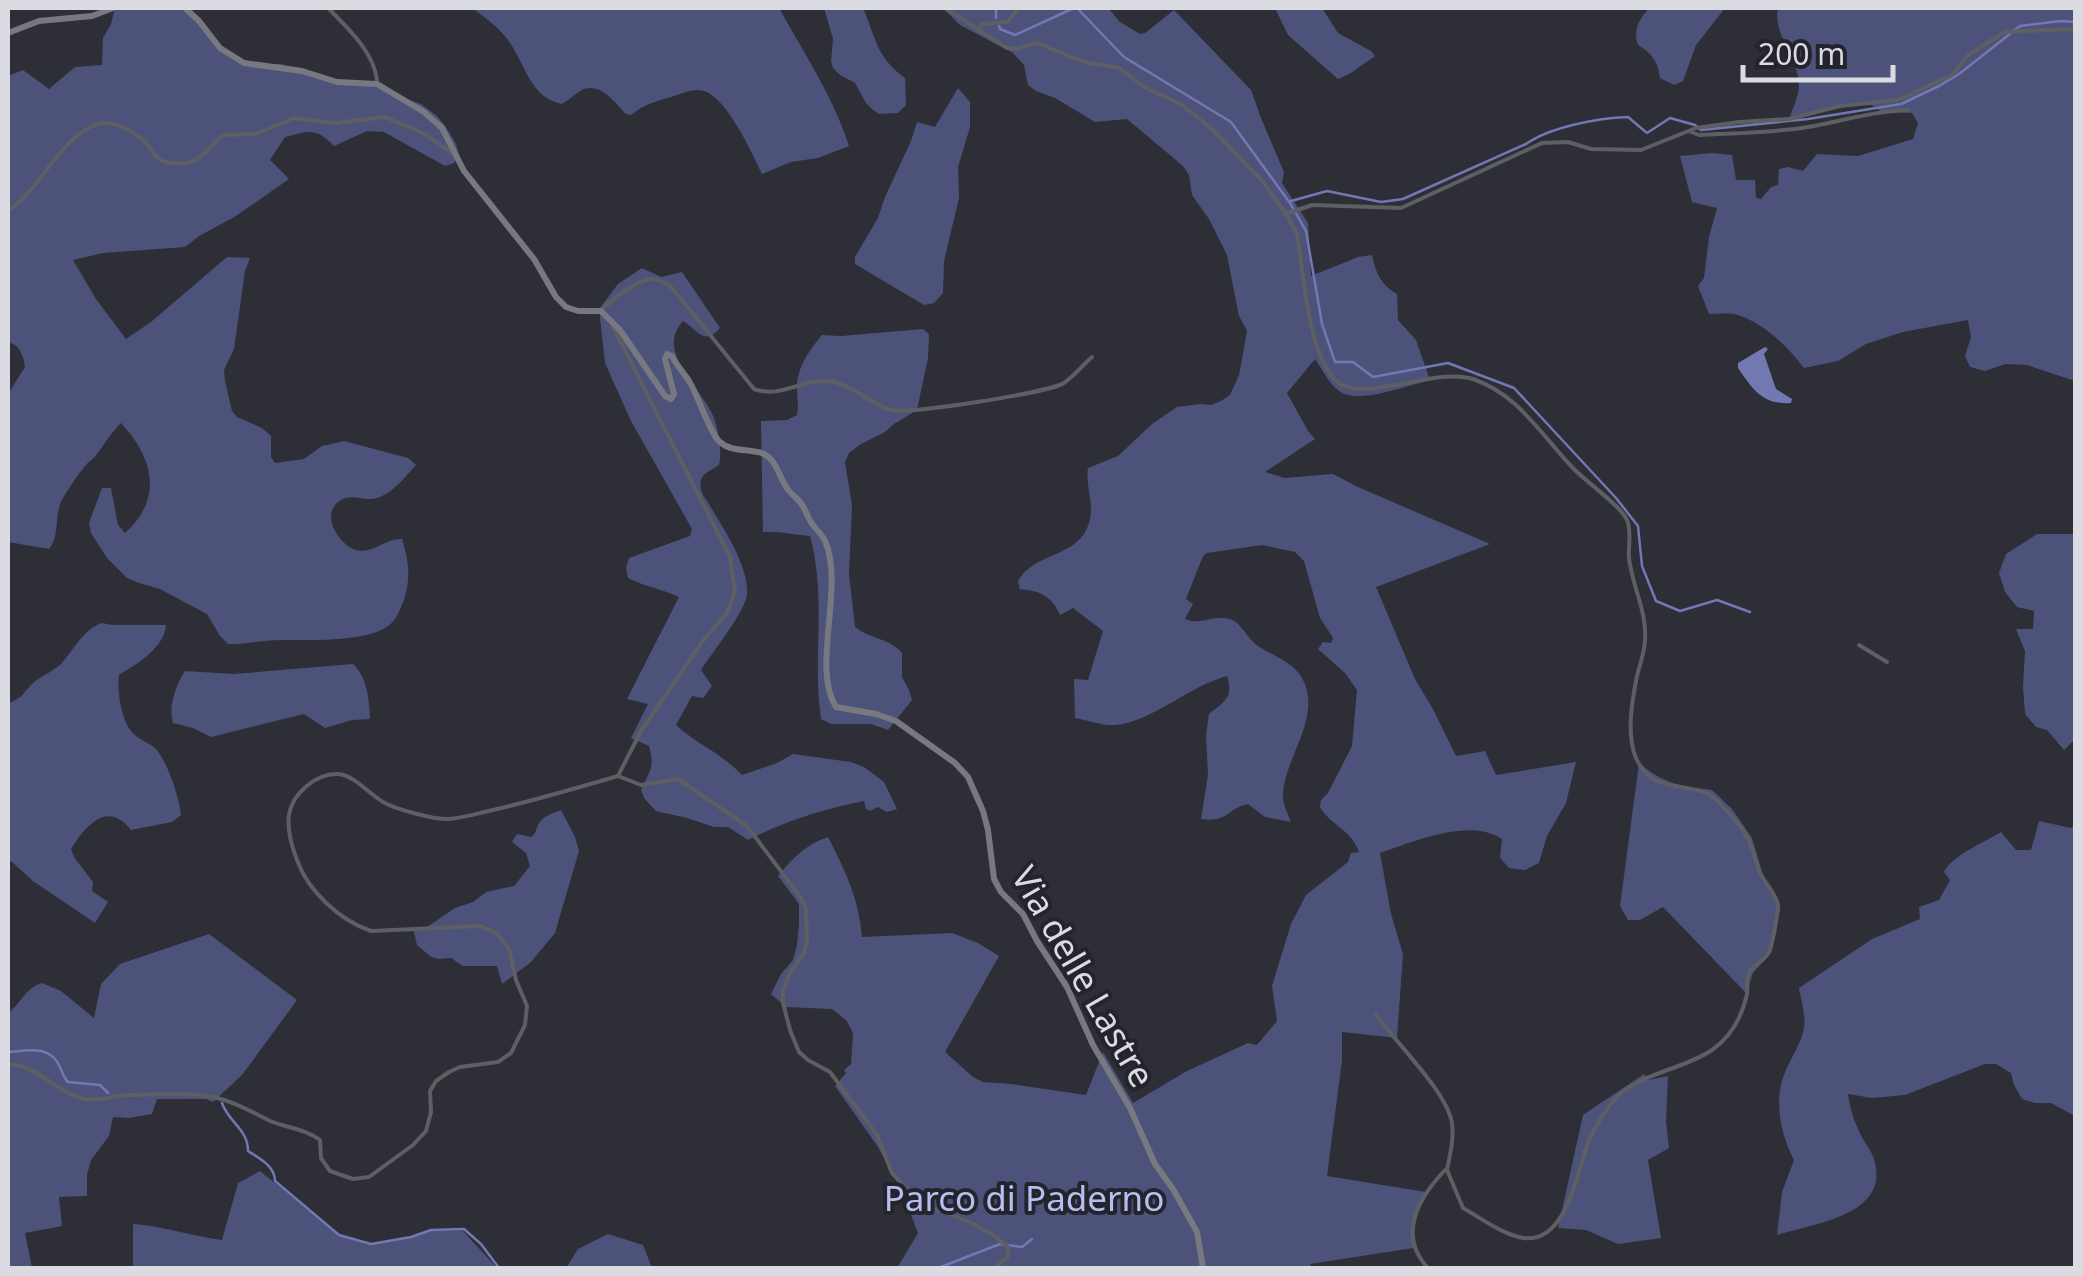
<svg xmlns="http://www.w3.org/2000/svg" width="2083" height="1276" font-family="'Noto Sans',sans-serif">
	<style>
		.green { fill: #4d527b }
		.water { fill: #7178b2 }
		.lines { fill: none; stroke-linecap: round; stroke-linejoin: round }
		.stream { stroke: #7178b2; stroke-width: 2.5 }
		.street { stroke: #5e5f63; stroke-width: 4 }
		.secondary { stroke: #787980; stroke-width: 6 }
		.labels { text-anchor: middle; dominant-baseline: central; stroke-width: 8; stroke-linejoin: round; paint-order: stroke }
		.street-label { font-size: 35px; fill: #dbdce1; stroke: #23242c }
		.park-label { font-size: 35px; fill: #b6bef0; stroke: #23242c }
	</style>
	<rect width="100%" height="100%" fill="#2d2e36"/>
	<g class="green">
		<path d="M115,8h68l49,49 29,7h20l63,18 27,-1 12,3 15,12 23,8 16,12 9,11 10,17 3,11 -5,8 -9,3 -61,-34 -17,-1 -33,15c-19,-19 -24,-15 -49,-9l-15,23 19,19 -53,37 -37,20 -14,11 -82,6 -30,7 23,39 30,40 25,-17 76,-65 23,1 -5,13 -11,78 -10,21 1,11 7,30 5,6 25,11 9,8v21l4,6 29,-4 18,-13 22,-5 64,17 8,7c-11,12 -26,32 -44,34 -10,1 -21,-5 -31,1 -22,13 -3,44 15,50 18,4 29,-12 46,-11 7,23 9,38 2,61 -4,9 -7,20 -16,26 -20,16 -80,14 -106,14 -18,0 -36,4 -54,4l-8,-8 -13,-22 -47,-25 -21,-6 -12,-5 -20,-20 -16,-25 -2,-10 13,-35h9l7,37 7,8c39,-35 28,-76 -4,-110 -10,10 -16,20 -24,31 -3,5 -8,7 -11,11 -5,5 -24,33 -26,39 -5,16 -1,33 -11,45l-41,-7v-123l2,-3 -2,-22 17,-27c-2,-12 -5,-22 -17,-25v-266l15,-6 26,19 26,-22 27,-2 1,-27 8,-14z"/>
		<path d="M472,8h307c25,45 54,88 70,138l-31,12 -27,4 -29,12c-10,-21 -35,-76 -58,-83 -10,-3 -20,2 -30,5 -16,5 -30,8 -43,19l-5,-1c-11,-11 -24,-31 -42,-25 -7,3 -15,11 -22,15 -32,-6 -37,-41 -54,-64 -10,-13 -23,-23 -36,-32z"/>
		<path d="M824,8h39c13,30 13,49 42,70l1,27 -8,8 -19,1 -7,-5 -6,-6 -11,-20 -15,-8 -7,-7 -2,-7 2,-22z"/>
		<path d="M943,8h165l12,14 20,12 5,-1 29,-23 77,80 10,28 23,54 -2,11 26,40 3,53 47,-19 14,-2c4,18 9,30 25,39l1,26 18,20 14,40c-20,5 -66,22 -85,14 -14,-5 -22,-24 -30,-35l-28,34 21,38 7,8 -50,33 20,6 48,-4 25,13 132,57 -114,43 39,92 19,32 22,45 29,-5 11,24 80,-13 -10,41 -19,33 -8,27 -14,7 -16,-2 -9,-10 2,-19c-33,-22 -89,3 -122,14l11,61 12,40 -6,84 -55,-6v28l-15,116 99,16 -10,20 -3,36 -103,16 2,4h-415l21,-35 -17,-44 -23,-42 -43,-61 11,-13 -2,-3 7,-6 2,-31 -6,-12 -15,-12 -46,-2 -15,-13 10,-20 12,-14 4,-15 2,-21v-20l-21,-28c15,-18 28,-32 50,-39 17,33 31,62 34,100l90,-4 26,10 21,13 -54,96 28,25 10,5 28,2 75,11 17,-43 30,51 54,-32 61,-28 9,2 20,-24 -5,-35 19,-62 15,-29 42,-33 3,-9 8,-1c-8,-23 -28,-26 -39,-45l1,-7 7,-7 24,-47 5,-56 -12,-17 -27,-24 5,-7 8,1 2,-5 -13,-20 -16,-57 -9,-9 -33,-7 -55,8 -4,3 -17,43 7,5 -8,15c15,7 29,-5 45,0 13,5 17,20 28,27 14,9 36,17 44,32 21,37 -16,78 -19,114 -1,11 4,20 8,30l-26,-5 -17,-13c-22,5 -20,19 -47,15l7,-44 -2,-40 3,-21c15,-12 25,-16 18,-38 -38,10 -77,47 -112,49 -13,1 -28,-5 -40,-7l-1,-39 14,1 15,-49 -30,-23 -13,7c-8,-19 -20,-24 -40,-26l-2,-8c17,-30 61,-23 71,-58 6,-19 -4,-37 -1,-55l30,-12 34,-32 25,-17 23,-3 11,1 10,-4 9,-6 9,-20 8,-44 -8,-15 -12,-61 -18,-36 -17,-24 -3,-20 -6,-9 -56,-47 -32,3 -40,-24 -19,-7 -8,-6 -4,-20 -11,-12 -53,-28z"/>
		<polygon points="1275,8 1322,8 1338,33 1371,51 1375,56 1351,73 1338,79 1288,35"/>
		<path d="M1649,8h76l-29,37 -13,36 -9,4 -14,-7c-2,-16 -8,-25 -22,-33 -5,-16 1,-25 11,-37z"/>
		<path d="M1778,8h297v373l-48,-16 -22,-1 -20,7 -15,-4 -5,-11 6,-19 -3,-17 -65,12 -37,12 -28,17 -34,7c-16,-21 -43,-48 -70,-54 -8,-1 -17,0 -25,0l-11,-28 6,-8 5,-41 8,-29 -25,-6 -12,-46 32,-3 20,2 4,25h19l1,18 5,1 10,-12 7,-2 1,-16 9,-2 15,4 14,-17 41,2 55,-17 5,-16 -6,-10 -31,-2 -13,-8 -24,3 -54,11c3,-10 9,-21 9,-31 0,-28 -27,-52 -21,-78z"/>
		<polygon points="958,88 970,102 970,127 958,167 959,198 944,261 943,293 934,303 924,305 855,264 855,257 878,218 885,197 911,141 917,122 935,127"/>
		<path d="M642,268l19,9 21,-5 38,56c-16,19 -23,1 -37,-7 -29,32 20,68 31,97 5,14 8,33 5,47 -14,9 -22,10 -17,28 15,25 48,72 45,102 -3,18 -35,58 -46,75l11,16 -9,12 -11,-2 -16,29c22,20 45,28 66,50l35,-12 16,-9 58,8 13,5 20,15 13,27 -10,3 -9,-5 -8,4 -4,-2 -2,-8c-40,8 -79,20 -116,39l-20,-13h-14l-27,-9 -31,-7 -12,-13 -3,-9c9,-18 14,-22 8,-43l-18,-8 17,-34 -21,-5 52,-102c-17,-8 -36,-11 -51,-19l-2,-10 3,-10 61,-22 2,-7 -61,-108 -18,-40 -8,-18 -6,-54 19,-25z"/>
		<path d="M923,329l6,5 -1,24 -11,52 -23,14 -9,8 -24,12 -12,9 -4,9 7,43 -3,69 6,53c15,12 34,11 47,26v24l7,13 3,10 -24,30 -17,-6h-40l-10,-5c-9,-63 6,-120 -11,-183 -16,-1 -31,-5 -47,-4l-2,-111 26,-1 10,-5c2,-10 0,-17 0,-26 -1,-20 13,-40 25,-54l19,1z"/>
		<polygon points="2037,534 2075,534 2075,739 2064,750 2047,730 2036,727 2025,714 2023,687 2025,651 2016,629 2033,629 2034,611 2017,607 2005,592 1999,573 2006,554"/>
		<path d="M102,623l10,2h54c-1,22 -29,39 -47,50 -2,16 2,49 16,60 5,5 14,8 20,13 13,14 24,49 26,67l-9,7 -41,8c-24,-31 -46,-3 -60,19l3,8 19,25 -1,9 16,11 -13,21 -62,-42 -22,-20 -3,4v-162c14,-4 15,-10 25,-20 8,-7 19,-11 28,-19 13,-14 22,-35 41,-41z"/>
		<path d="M353,664c15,15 16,35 17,55l-18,1 -27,8 -21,-14 -93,23 -18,-9 -20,-5c-5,-17 3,-38 12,-52l49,3z"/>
		<path d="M1639,763c25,21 42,23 73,27l20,19 20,29 11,37 16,32 -8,46 -18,20 -7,20 -83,-86 -23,13h-12l-8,-14z"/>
		<path d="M561,810l14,27 4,14 -24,82 -24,29 -29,22 -5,-18h-34l-12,-8 -13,1 -8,-3 -13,-11 -4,-17 14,-1 28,-19 18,-6 13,-10 28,-6 16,-20 -4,-13 -14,-11 5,-8 14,3c7,-5 4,-9 9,-15 5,-7 14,-9 21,-12z"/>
		<path d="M2039,821l32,7 4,-3v291l-24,-13h-16l-13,-4 -8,-14 -3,-12 -15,-9h-11l-80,31 -33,3 -24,-4c2,15 7,31 15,45 3,6 9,13 11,20 17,56 -58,64 -97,76l5,-43 12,-32c-14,-27 -21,-62 -8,-90 6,-14 16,-28 18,-43 2,-12 -3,-27 -5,-39l73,-49 48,-20 -1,-12 20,-7 11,-20 -6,-8c7,-16 41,-30 57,-40l15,18h15z"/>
		<path d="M209,934l88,66 -55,75 -29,27 -7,-3h-49l-5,15 -23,4 -16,-1 -4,19 -18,24 -4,15v21l-28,1 3,29 -37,7 7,35h-24v-255c13,-9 17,-25 34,-30l19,8 33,27 7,-34 19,-20z"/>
		<polygon points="1644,1074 1648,1080 1668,1076 1666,1122 1669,1148 1648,1160 1661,1238 1618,1244 1586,1230 1558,1228 1583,1115"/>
		<path d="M260,1171l79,64 32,9 40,-7 20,-7 32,1 34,37h-364v-44c30,2 58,12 89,16l16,-57z"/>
		<polygon points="608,1234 643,1245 652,1268 566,1268 578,1249"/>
	</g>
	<path class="water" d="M1765,347l3,2 -4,5 12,35 16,10 -1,4c-28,2 -38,-13 -53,-35v-5z"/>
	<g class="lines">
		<g class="stream">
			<polyline points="996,8 996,18"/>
			<polyline points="1077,8 1124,57 1231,122 1290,203 1306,231 1322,324 1335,362 1353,362 1373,377 1448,363 1514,388 1616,498 1638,526 1642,566 1656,601 1680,611 1717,600 1750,612"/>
			<polyline points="999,26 1000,29 1015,35 1074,8"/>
			<path d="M1291,201l36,-10 54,11 22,-3 123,-55c24,-17 72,-26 102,-27l19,16 23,-15 25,7 6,5 107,-11 93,-15 38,-18 20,-12 61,-48 41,-5 15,1"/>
			<path d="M8,1052c19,-1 42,-8 52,15 2,5 4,11 8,15l32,3 8,8"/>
			<path d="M222,1103c7,20 26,26 26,48 11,7 27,15 27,30l64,54 32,9 40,-7 20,-7 33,-1 17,15 18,24"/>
			<polyline points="938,1268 1000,1244 1022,1247 1032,1239"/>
		</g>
		<g class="street">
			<path d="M328,8c19,19 49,47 49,76"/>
			<path d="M945,8l62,40 9,1 21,-6 47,19 35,6 27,20 36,17 31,25 50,52 23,32 11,20c7,40 10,114 37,145 26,28 99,-13 139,0 45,15 69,57 100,89 13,14 47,37 54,52 5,12 1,26 2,38 3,27 18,54 16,81 0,12 -5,25 -8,37 -5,25 -11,58 -1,82 15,34 44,25 70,35 7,3 13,9 18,15 8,9 18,18 23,29 6,11 8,24 13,36 5,10 16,21 18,32 1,5 -6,39 -8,45 -3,10 -15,13 -20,21 -4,6 -2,16 -3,23 -5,23 -15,42 -35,56 -31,21 -73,22 -99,51 -9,12 -18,25 -24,39 -11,29 -22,104 -65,98 -21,-3 -43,-20 -61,-30l-16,-38 -3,1c-27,29 -46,65 -16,97"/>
			<polyline points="978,30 982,24 1007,22 1019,8"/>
			<path d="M1691,132l8,3c36,-2 73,-2 109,-8 34,-6 66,-16 100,-17"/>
			<path d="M8,211c32,-21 51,-72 87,-86 15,-7 36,5 48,15 6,5 9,13 15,18 10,7 27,7 37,2 12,-6 18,-18 29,-25l32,-1 38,-16 41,5 50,-6 38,16 29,20"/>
			<polyline points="1286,214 1312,205 1401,208 1542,143 1568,142 1591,149 1641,150 1696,128 1739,122 1789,119 1840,106 1898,100 1952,75 1968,55 2005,32 2076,29"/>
			<path d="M601,311c10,-11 33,-29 49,-32 9,-1 16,4 22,9l82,101c25,9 43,-7 67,-8 27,-2 46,22 70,29 16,5 160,-18 173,-27 10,-7 19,-18 28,-26"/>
			<polyline points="613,327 730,557 735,591 727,613 702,642 641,731 619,774"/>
			<polyline points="1859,645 1887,662"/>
			<polyline points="618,776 641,785 678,779 747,826 801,898 806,909 807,942 804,953 790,973 783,991 783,1003 790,1030 799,1052 808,1060 830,1072 877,1135 892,1173 903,1185 933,1208 972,1223 996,1237 1009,1248 1007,1258 994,1268"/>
			<path d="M1376,1014c20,30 70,76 76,109 2,17 -2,31 -5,47"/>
			<path d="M8,1064c32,2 47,28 75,35 15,3 31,-4 46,-4 28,0 66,-4 92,4 18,5 33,14 49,22 17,7 36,8 50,19l1,18 9,13 23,8 16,-2 44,-32 13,-14 5,-19 -1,-21 6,-10 13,-9 11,-5 38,-5 13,-9 14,-28 2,-19 -11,-26 -7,-31 -13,-16 -15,-7 -110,5c-32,-11 -63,-40 -74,-71 -5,-13 -10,-31 -8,-45 3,-21 27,-42 49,-41 16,1 31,20 45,28 12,7 52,18 66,17 14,-1 30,-6 44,-9 43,-10 84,-22 125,-34"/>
		</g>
		<g class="secondary">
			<path d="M185,8l14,13 21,27 24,15 58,8 35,11 40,2 47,28 18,16 22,43 70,88 22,38 10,10 12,4h23l19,19 45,66 6,3 3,-5 -9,-35 2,-5 5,2c5,10 12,17 17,25 9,14 21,53 31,61 12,11 31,6 44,12 11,5 15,21 21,31 4,8 10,11 15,17 5,6 7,14 11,20 4,7 11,12 14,19 20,44 -14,128 11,166l40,7 20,7 59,42 13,14 15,34 5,19 6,49 7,13 22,22 14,27 30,46 26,58 37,63 25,56 18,25 24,43 6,36"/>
			<polyline points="8,33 39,21 92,16 113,8"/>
		</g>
	</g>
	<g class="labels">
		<g class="street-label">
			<text transform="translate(1084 976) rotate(60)">Via delle Lastre</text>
		</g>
		<g class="park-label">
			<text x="1024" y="1197">Parco di Paderno</text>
		</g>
	</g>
	<rect width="2083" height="1276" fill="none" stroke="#dbdce1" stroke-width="20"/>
	<path d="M1743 65v15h150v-15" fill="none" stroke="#dbdce1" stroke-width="5"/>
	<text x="1758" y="65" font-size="30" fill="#dbdce1" stroke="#23242c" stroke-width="8" paint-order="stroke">200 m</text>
</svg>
